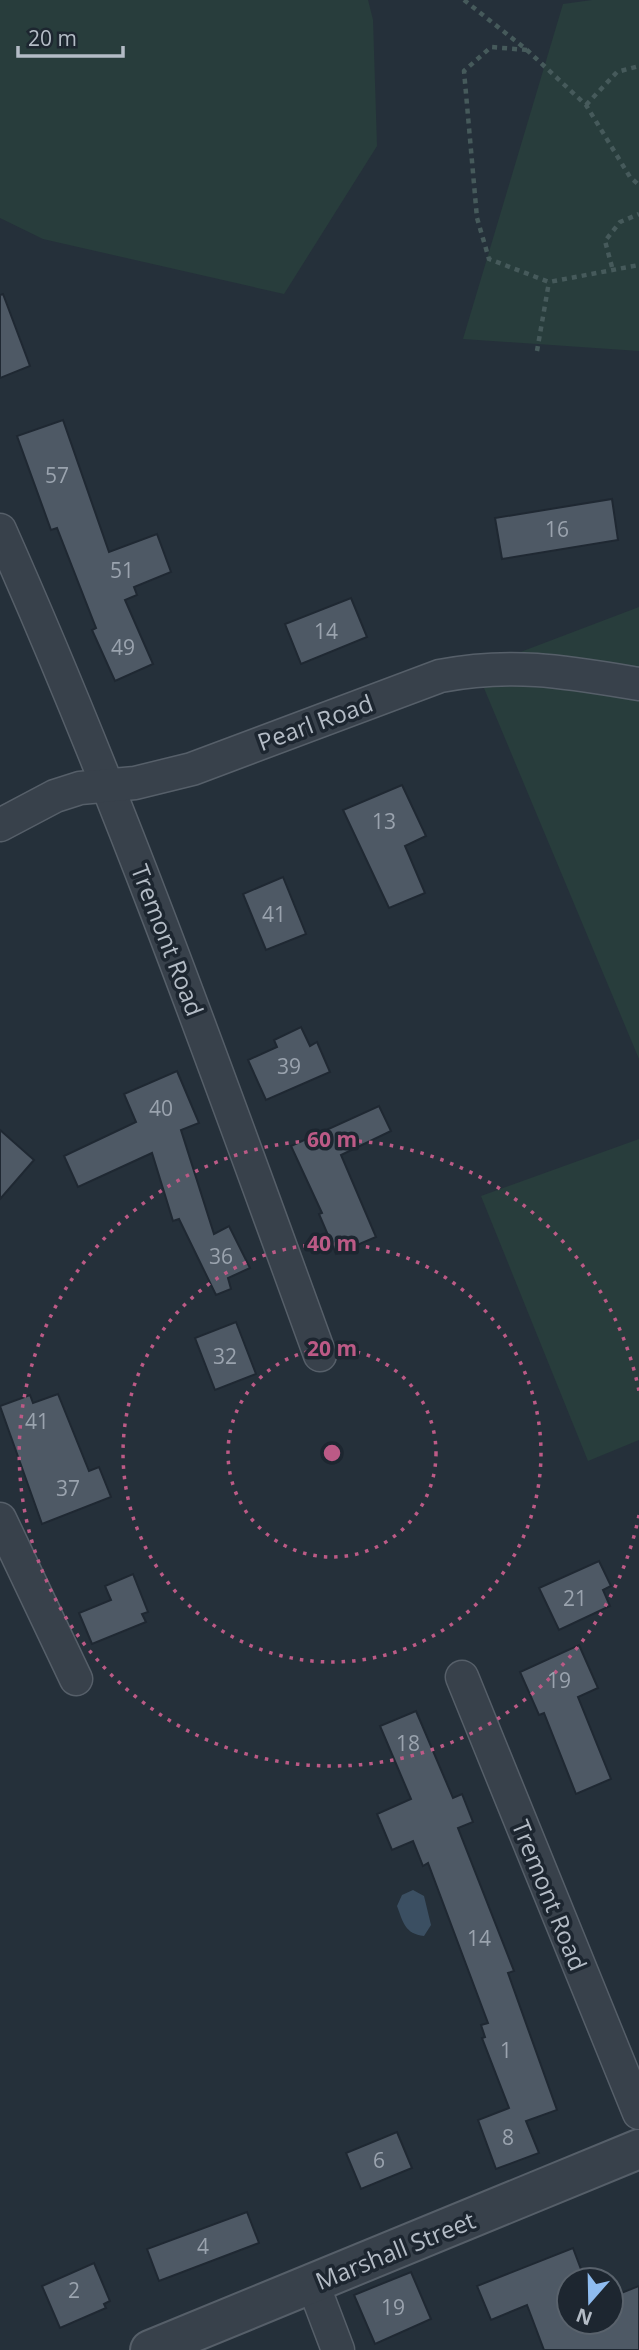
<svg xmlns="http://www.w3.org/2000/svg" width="639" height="2350" font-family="'Open Sans',sans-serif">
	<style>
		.green { fill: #283d3c }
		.water { fill: #3b4f62 }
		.building { fill: #4e5965; stroke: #1f2832; stroke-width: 2 }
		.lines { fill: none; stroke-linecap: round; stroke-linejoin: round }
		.minor-casing { stroke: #565f69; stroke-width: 35 }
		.tertiary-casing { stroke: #565f69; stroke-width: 42 }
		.path { stroke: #465a5b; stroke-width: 4.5; stroke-dasharray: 5 5; stroke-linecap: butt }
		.minor { stroke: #38414b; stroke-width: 32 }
		.tertiary { stroke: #38414b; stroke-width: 38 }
		.ring { fill: none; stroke: #bc5a86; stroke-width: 3.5; stroke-dasharray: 3.5 7 }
		.labels { text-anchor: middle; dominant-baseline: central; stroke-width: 7; stroke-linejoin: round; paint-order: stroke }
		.number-label { font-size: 21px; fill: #9aa3ae }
		.street-label { font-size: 24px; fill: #b4bcc6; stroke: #1d2630 }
		.centre { fill: #bc5a86; stroke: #1d2630; stroke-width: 3.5 }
		.ring-label { font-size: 21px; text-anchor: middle; font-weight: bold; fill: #bc5a86; stroke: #1d2630; stroke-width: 7; stroke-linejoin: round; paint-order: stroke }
	</style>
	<rect width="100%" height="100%" fill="#25303a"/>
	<g class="green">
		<polygon points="0,0 368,0 373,20 377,146 284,294 43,239 0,218"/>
		<polygon points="592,0 639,0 639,351 463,339 563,4"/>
		<polygon points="639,607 639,1059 476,669"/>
		<polygon points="639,1139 639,1440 588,1461 481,1196"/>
	</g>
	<path class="water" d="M413,1890l11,6 7,29 -7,11c-19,-2 -21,-14 -27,-30l5,-11z"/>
	<g class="building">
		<polygon points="3,294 30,366 0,378 0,295"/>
		<polygon points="63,420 109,552 157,534 171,572 134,587 137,595 125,600 153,664 115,681 92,630 96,628 57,528 51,530 17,436"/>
		<polygon points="612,499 618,540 502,559 495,518"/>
		<polygon points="351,598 367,637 301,664 285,624"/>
		<polygon points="402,785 426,836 405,846 425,893 389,908 343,810"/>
		<polygon points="283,877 306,934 266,950 243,894"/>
		<polygon points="301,1027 310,1046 317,1042 330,1072 266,1100 248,1060 277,1047 274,1040"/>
		<polygon points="177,1071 199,1123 181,1130 214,1234 229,1226 250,1268 228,1278 231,1289 216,1295 179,1219 173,1221 152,1153 78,1187 64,1156 136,1122 124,1094"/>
		<polygon points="379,1106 391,1131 341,1155 376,1237 336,1254 319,1214 322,1213 291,1146"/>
		<polygon points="0,1130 34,1160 0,1199"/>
		<polygon points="236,1322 256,1374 215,1390 195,1338"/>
		<polygon points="58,1394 89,1471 99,1467 111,1497 42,1524 0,1406 30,1395 33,1403"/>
		<polygon points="599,1561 611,1586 603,1590 610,1606 559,1630 539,1588"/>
		<polygon points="133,1574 148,1612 142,1614 146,1622 92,1644 79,1613 111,1600 105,1586"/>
		<polygon points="579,1645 598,1688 578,1697 611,1779 576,1794 544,1713 539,1715 520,1672"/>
		<polygon points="416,1711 453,1798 462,1794 473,1822 458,1828 514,1971 508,1973 557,2110 526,2121 539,2153 496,2169 478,2120 509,2108 482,2038 485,2037 481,2025 488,2023 428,1863 423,1866 413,1841 392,1850 377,1814 411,1799 380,1726"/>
		<polygon points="397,2132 412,2168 361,2189 346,2153"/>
		<polygon points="247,2212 259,2243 159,2281 147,2249"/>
		<polygon points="573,2248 585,2280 569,2280 569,2322 611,2322 611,2297 639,2286 639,2350 544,2350 527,2305 491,2320 477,2286"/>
		<polygon points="94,2263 110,2301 104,2304 106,2308 60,2328 42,2286"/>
		<polygon points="411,2272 431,2319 375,2344 354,2295"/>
	</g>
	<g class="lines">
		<g class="minor-casing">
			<g id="minor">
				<path d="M0,530c120,270 219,547 320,825"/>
				<path d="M0,825l55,-29 25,-8 55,-5 57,-14 248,-93c73,-14 127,-4 199,8"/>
				<polyline points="0,1519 76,1679"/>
				<polyline points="462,1677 639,2113"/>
				<polyline points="313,2284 338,2350"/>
			</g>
		</g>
		<g class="tertiary-casing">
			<polyline id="tertiary" points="150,2350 639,2149"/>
		</g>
		<g class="path">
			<polyline points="464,0 527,50 586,105 630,177 639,185"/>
			<polyline points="527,50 491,47 464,71 477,218 489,259 549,282 639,265"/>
			<polyline points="586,105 617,72 639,66"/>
			<polyline points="612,267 605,241 620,222 639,214"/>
			<polyline points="537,351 549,282"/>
		</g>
		<use href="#minor" class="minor"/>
		<use href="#tertiary" class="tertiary"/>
	</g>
	<g class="ring">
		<circle cx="332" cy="1453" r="104"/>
		<circle cx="332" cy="1453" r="209"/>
		<path d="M639 1515A313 313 0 1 1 639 1391"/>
	</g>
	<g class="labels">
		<g class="number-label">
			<text x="57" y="475">57</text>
			<text x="557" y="529">16</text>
			<text x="122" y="570">51</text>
			<text x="326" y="631">14</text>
			<text x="123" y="647">49</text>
			<text x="384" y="821">13</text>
			<text x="274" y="914">41</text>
			<text x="289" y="1066">39</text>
			<text x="161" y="1108">40</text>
			<text x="221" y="1256">36</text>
			<text x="225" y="1356">32</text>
			<text x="37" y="1421">41</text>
			<text x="68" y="1488">37</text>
			<text x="575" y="1598">21</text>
			<text x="559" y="1680">19</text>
			<text x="408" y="1743">18</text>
			<text x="479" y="1938">14</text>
			<text x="506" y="2050">1</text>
			<text x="508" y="2137">8</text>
			<text x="379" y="2160">6</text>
			<text x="203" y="2246">4</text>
			<text x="74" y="2290">2</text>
			<text x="393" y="2307">19</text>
		</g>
		<g class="street-label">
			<text transform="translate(315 722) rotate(-20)">Pearl Road</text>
			<text transform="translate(168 940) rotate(69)">Tremont Road</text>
			<text transform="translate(550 1895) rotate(68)">Tremont Road</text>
			<text transform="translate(395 2250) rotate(-22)">Marshall Street</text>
		</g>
	</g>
	<circle cx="332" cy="1453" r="10" class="centre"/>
	<g class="ring-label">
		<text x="332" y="1147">60 m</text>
		<text x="332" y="1251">40 m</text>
		<text x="332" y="1356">20 m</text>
	</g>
	<g transform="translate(590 2301) rotate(200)"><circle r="33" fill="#1d2630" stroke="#59626c" stroke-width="2"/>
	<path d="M0-5L12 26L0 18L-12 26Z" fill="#8fbcf0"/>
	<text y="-10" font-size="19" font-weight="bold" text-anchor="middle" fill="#b4bcc6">N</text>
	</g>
	<path d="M18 46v10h105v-10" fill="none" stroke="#b4bcc6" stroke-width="3.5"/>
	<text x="28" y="46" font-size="21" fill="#b4bcc6" stroke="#1d2630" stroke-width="5" paint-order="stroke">20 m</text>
</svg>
